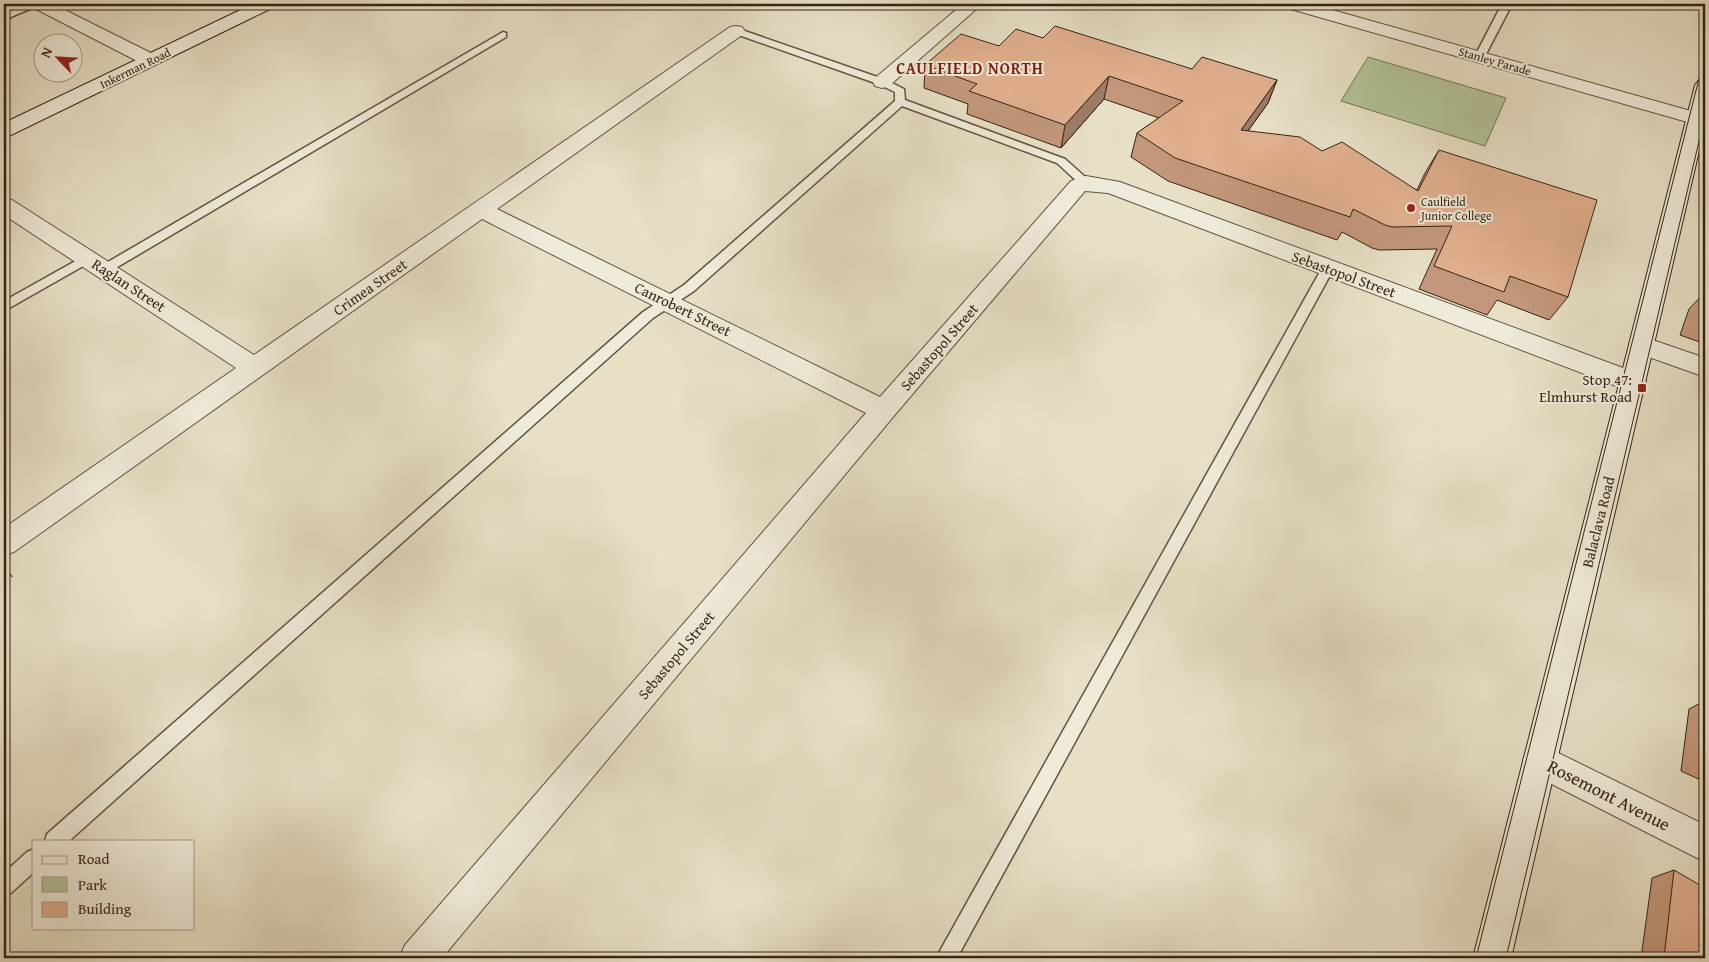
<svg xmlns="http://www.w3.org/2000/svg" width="1709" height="962" font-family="'Gentium Book Plus',serif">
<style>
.green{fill:#b3c397;stroke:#747456}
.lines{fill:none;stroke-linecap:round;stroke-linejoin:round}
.lane-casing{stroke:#625340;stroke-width:3}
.street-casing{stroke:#625340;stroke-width:2}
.secondary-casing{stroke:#352414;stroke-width:2}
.path{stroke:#352414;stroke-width:4;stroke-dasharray:1 3;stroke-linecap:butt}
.lane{fill:#efebda;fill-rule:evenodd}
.street{fill:#efebda;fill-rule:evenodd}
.secondary{fill:#efebda;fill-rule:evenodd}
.tram{stroke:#352414;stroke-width:1}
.wall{fill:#c2977b;stroke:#352414}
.shaded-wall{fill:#9e7b64;stroke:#352414}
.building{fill:#e1b08f;stroke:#352414}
.poi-dot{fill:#8f2418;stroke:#efebda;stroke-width:2}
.labels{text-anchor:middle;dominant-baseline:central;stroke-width:4;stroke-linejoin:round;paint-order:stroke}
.far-street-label{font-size:12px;fill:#352414;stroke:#efebda}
.far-poi-label{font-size:12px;fill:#352414;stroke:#efebda;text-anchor:start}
.street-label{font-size:15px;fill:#352414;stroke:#efebda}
.poi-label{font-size:15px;fill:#352414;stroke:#efebda;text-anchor:end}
.far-district-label{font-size:16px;font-weight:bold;letter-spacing:1px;fill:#7a1f14;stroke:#efebda}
.near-street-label{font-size:18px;fill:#352414;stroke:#efebda}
</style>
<rect width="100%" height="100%" fill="#e7e0c6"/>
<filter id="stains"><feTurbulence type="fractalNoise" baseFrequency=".004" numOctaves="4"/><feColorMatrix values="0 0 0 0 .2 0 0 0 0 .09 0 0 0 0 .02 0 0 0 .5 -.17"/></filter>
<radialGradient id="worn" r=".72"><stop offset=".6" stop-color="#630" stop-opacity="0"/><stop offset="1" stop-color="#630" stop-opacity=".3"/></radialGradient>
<!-- green -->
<polygon class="green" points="1368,57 1506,98 1485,146 1341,101"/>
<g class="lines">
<defs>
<g id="lane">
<polygon points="28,4 41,4 4,20 4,14"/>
<polygon points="1502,4 1512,4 1485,56 1480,59 1476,58 1475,56"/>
<polygon points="736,28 886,80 904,89 905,100 1065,159 1092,183 1086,187 1082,186 1057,163 902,106 694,291 653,318 69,841 45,841 47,834 643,312 684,285 895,101 895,92 878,84 733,33 731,31"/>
<polygon points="503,32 506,33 506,37 109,272 101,272 99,269 101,266"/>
<polygon points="88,254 94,258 92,261 4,311 4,301"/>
<polygon points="1328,264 1334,268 957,958 936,958 1322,268"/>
<polygon points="34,849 34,872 11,893 4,896 4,873 27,852"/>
</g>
<g id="street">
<polygon points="31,4 53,4 157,56 159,60 157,64 150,66 143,64 34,8"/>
<polygon points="963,4 982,4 889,86 882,88 875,86 873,82 875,78"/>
<polygon points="1284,4 1311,4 1705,115 1705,127 1287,8"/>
<polygon points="736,26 742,27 745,31 742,35 497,209 880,397 1071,181 1086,176 1120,182 1642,375 1646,382 1642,389 1633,391 1624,389 1108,193 1085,191 893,417 442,958 399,958 405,945 866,413 482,219 14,552 4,555 4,528 236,368 4,215 4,198 12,200 254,355 730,27"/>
<polygon points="1641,336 1705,358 1705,377 1632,351 1629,345 1632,339"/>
<polygon points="1540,744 1705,825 1705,862 1528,772 1523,760 1528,748"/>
</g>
<g id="secondary">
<polygon points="253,4 275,4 272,8 11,135 4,137 4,123"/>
<polygon points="1705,79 1705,125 1511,958 1473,958 1695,85 1698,81"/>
</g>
</defs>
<!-- lane casing -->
<use href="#lane" class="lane-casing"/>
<!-- street casing -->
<use href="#street" class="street-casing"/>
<!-- secondary casing -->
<use href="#secondary" class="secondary-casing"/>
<!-- path -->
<polyline class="path" points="4,580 12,575"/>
<!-- lane -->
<use href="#lane" class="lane"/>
<!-- street -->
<use href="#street" class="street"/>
<!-- secondary -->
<use href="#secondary" class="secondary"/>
<!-- tram -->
<g class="tram">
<polyline points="1476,958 1705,55"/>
<polyline points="1506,958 1705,116"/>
</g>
</g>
<!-- wall -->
<g class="wall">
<polygon points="1043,38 1192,69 1277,80 1268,103 1248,131 1322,151 1417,190 1425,173 1439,150 1568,297 1549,320 1497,300 1487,315 1419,289 1437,249 1379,250 1372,248 1342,232 1337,240 1168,181 1131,157 1137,133 1159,118 1104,99 1061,148 967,114 968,104 924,88 925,65 999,46"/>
<polygon points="1705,292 1705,344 1680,335 1689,309"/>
<polygon points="1705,684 1705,782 1681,771 1689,709 1704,701"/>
<polygon points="1674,870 1705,958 1641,958 1652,878"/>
</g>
<!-- shaded-wall -->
<g class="shaded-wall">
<polygon points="1109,76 1104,99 1061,148 1065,125"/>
<polygon points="1277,80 1268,103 1232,153 1241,130"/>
</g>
<!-- building -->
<g class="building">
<polygon points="1055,26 1192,69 1202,57 1277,80 1241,130 1300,137 1322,151 1342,142 1418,191 1439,150 1597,200 1568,297 1510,276 1504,292 1434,266 1452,226 1392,227 1385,225 1353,209 1350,217 1175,158 1137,133 1183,101 1109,76 1065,125 969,91 977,84 925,65 961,34 999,46 1016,29 1043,38"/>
<polygon points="1705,300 1705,316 1701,314"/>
<polygon points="1705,741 1705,762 1703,761"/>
<polygon points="1674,870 1705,888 1705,958 1664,958"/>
</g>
<!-- markers -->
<g class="poi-dot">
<circle cx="1411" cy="208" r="5"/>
<rect x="1637" y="383" width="10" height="10" rx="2.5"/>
</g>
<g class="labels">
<!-- far-street labels -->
<g class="far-street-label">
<text transform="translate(1495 61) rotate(16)">Stanley Parade</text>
<text transform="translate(135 68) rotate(-26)">Inkerman Road</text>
</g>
<!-- far-poi labels -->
<g class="far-poi-label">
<text x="1421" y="201">Caulfield<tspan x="1421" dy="14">Junior College</tspan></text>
</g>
<!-- street labels -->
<g class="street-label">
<text transform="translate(1344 274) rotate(20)">Sebastopol Street</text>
<text transform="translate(129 285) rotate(33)">Raglan Street</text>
<text transform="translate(370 287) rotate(-35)">Crimea Street</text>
<text transform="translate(683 309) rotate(26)">Canrobert Street</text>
<text transform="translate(939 347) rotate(-49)">Sebastopol Street</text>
<text transform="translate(1598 522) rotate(-76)">Balaclava Road</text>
<text transform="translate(676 655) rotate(-50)">Sebastopol Street</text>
</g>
<!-- poi labels -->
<g class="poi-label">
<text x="1632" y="379">Stop 47:<tspan x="1632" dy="17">Elmhurst Road</tspan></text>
</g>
<!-- far-district labels -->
<g class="far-district-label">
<text x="970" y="68">CAULFIELD NORTH</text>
</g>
<!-- near-street labels -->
<g class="near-street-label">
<text transform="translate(1609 795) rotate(27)">Rosemont Avenue</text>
</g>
</g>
<!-- margin -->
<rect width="1709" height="962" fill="none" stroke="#e7e0c6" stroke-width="20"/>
<rect x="5" y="5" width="1699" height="952" fill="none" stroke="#352414" stroke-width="2.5"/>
<rect x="10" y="10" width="1689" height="942" fill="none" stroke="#352414"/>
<!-- legend -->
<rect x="32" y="840" width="162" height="90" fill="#efebda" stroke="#a59b8b"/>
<rect x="42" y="856" width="25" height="8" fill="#efebda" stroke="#a59b8b"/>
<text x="78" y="864" font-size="15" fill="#352414">Road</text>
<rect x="42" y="877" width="25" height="15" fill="#b3c397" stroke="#a59b8b"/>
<text x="78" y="890" font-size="15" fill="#352414">Park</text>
<rect x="42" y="902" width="25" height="15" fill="#e1b08f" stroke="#a59b8b"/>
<text x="78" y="914" font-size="15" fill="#352414">Building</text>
<!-- north arrow -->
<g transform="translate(58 58) rotate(295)"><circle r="24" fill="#efebda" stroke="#a59b8b"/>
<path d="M0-4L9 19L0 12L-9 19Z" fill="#8f2418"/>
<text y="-8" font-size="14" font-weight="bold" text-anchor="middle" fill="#352414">N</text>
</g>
<rect width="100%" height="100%" filter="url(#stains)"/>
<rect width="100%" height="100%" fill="url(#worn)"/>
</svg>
